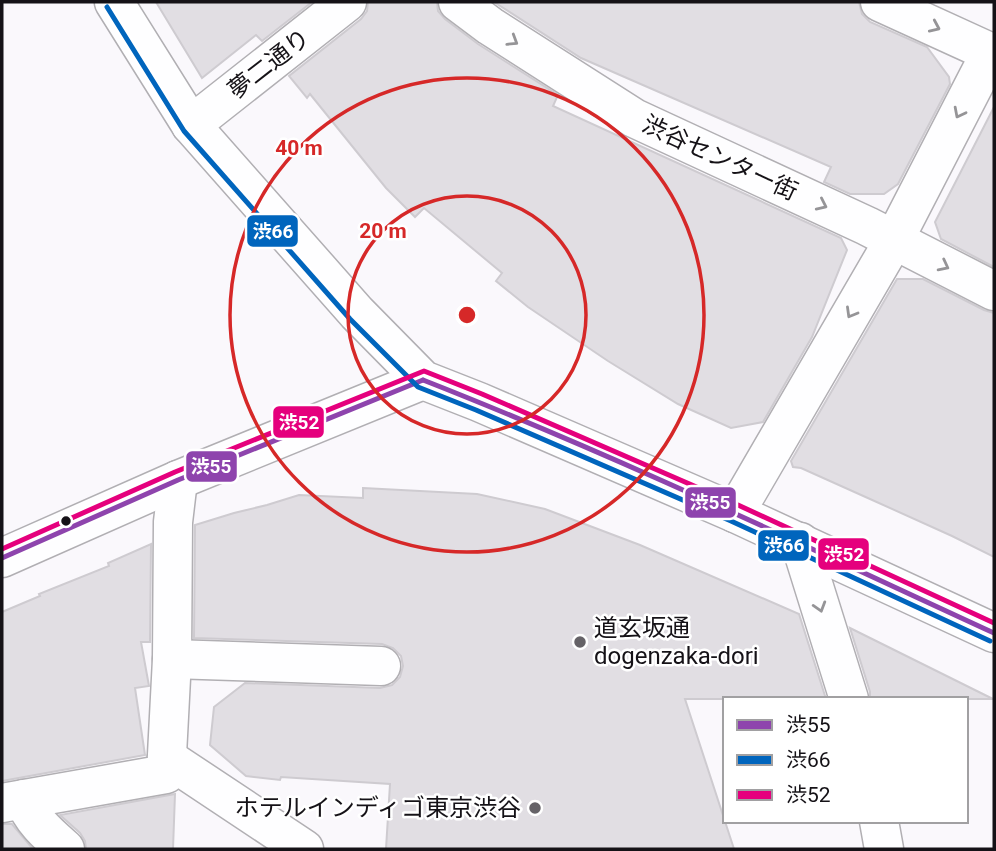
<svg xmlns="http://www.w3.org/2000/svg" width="996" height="851" font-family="Roboto,'Noto Sans JP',sans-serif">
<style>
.building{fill:#e1dee3;stroke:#cecbd0;stroke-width:2}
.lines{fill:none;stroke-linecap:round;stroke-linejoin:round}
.minor-casing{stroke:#b1afb3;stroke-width:41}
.minor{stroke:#fefeff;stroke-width:38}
.bus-1-casing{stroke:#fff;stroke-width:10}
.bus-2-casing{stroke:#fff;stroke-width:10}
.bus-3-casing{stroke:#fff;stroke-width:10}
.bus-1{stroke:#8e44ad;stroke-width:5}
.bus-2{stroke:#0065bd;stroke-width:5}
.bus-3{stroke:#e5007d;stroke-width:5}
.oneway{stroke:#959497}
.ring{fill:none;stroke:#d62828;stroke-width:3.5}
.bus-dot{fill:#151217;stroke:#fff;stroke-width:2.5}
.poi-dot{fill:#656267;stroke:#fff;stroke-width:2.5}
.labels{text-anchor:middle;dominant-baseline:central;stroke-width:5;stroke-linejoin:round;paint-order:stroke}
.street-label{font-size:24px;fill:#151217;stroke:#fff}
.poi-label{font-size:24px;fill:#151217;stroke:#fff;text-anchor:start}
.centre{fill:#d62828;stroke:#fff;stroke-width:3.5}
.ring-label{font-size:21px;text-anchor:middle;font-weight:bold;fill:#d62828;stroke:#fff;stroke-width:5;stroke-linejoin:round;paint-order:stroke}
.line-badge{stroke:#fff;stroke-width:2.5}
.badge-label{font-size:19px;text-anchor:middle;font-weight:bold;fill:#fff}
</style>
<rect width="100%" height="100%" fill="#faf8fc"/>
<!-- building -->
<g class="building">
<polygon points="156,2 312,2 262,41 256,35 202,78"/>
<polygon points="368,2 437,2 438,11 445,19 478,44 558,95 553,106 841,238 847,250 812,337 763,422 731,428 678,404 608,361 528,307 496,281 502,273 424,208 415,217 386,188 310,94 307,98 289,76 361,19 367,11"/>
<polygon points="494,2 859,2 862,14 870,22 927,47 949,77 950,84 898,184 884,194 850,194 824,182 831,167 581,58"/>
<polygon points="994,107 994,267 941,239 935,222"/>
<polygon points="897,279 923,279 984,310 994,313 994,557 952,536 870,499 801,468 793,467 791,461"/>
<polygon points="363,488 477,494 545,509 640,545 799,614 826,699 685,699 734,849 386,849 390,784 281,777 280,780 246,776 210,745 214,707 245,683 380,688 392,685 400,677 403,666 401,656 393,648 382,644 194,638 195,525 234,513 267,505 299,495 363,498"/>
<polygon points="151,544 150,642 141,642 149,686 135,688 145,755 2,781 2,612 40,596 39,594 109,566 108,563"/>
<polygon points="850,628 993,699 870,699 870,692"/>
<polygon points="175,794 173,849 86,849 85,841 80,833 60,815"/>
<polygon points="2,824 12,824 33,849 2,849"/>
</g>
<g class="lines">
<defs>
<g id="minor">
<polyline points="114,2 191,125 357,313 423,380 479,402 735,513 994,633"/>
<polyline points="458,2 490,26 634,118 867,226 994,291"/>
<polyline points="880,2 994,54"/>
<polyline points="191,125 347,2"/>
<polyline points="735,513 894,240 991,52"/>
<polyline points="800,542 849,699"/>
<polyline points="2,558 178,480 423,380"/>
<polyline points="172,659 381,666"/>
<polyline points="167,758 304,849"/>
<path d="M 24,799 C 32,821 48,834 65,849"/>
<polyline points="2,803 166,774 172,659 173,522 178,480"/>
<polyline points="879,821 884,849"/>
</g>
</defs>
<!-- minor casing -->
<use href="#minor" class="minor-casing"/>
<!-- minor -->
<use href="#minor" class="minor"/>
<defs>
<g id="bus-1">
<path d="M 423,380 C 617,456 805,546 994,633"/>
<polyline points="2,558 178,480 423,380"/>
</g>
<polyline id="bus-2" points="107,7 184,131 350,319 418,387 476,410 731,521 990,641"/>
<polyline id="bus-3" points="2,549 175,472 424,371 482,394 738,505 994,623"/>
</defs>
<!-- bus-1 casing -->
<use href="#bus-1" class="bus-1-casing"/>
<!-- bus-2 casing -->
<use href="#bus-2" class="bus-2-casing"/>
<!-- bus-3 casing -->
<use href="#bus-3" class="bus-3-casing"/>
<!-- bus-1 -->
<use href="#bus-1" class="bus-1"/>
<!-- bus-2 -->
<use href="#bus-2" class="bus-2"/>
<!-- bus-3 -->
<use href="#bus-3" class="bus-3"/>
</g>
<!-- one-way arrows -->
<defs><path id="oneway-chevron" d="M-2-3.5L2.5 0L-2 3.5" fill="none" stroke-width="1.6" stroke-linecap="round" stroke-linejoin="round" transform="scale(1.75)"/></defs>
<g class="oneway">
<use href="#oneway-chevron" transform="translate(935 27) rotate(24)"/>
<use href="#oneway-chevron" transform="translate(513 41) rotate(32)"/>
<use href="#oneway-chevron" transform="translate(959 113) rotate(117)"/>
<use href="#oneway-chevron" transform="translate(822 205) rotate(25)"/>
<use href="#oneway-chevron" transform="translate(944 266) rotate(27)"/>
<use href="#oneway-chevron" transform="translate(851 313) rotate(120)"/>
<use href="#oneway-chevron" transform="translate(820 607) rotate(73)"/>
</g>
<!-- distance rings -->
<g class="ring">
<circle cx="467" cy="315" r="119"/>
<circle cx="467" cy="315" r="237"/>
</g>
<!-- markers -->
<circle class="bus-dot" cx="66" cy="521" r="6"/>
<g class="poi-dot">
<circle cx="580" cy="642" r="7"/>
<circle cx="535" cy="808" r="7"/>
</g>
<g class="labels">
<!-- street labels -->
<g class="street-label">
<text transform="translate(269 64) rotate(-38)">夢二通り</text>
<text transform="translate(720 158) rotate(25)">渋谷センター街</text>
</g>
<!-- poi labels -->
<g class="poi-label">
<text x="594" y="628">道玄坂通<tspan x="594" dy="28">dogenzaka-dori</tspan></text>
<text x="521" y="808" text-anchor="end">ホテルインディゴ東京渋谷</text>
</g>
</g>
<circle cx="467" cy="315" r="10" class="centre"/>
<g class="ring-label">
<text x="299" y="155">40 m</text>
<text x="383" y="238">20 m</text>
</g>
<g class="line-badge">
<rect x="246" y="214" width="53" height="34" rx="7" fill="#0065bd"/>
<rect x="272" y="405" width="53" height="34" rx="7" fill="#e5007d"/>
<rect x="185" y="450" width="53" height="33" rx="7" fill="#8e44ad"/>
<rect x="684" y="486" width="53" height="33" rx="7" fill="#8e44ad"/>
<rect x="757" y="529" width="53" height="33" rx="7" fill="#0065bd"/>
<rect x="817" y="537" width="53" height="34" rx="7" fill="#e5007d"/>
</g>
<g class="badge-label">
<text x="273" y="238">渋66</text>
<text x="299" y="429">渋52</text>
<text x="211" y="473">渋55</text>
<text x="710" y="509">渋55</text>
<text x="784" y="552">渋66</text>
<text x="844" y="561">渋52</text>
</g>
<!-- border -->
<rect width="996" height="851" fill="none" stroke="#151217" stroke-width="7"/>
<!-- legend -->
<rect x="723" y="697" width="245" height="126" fill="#ffffff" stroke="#a1a0a2" stroke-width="2"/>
<rect x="737" y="720" width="35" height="10" fill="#8e44ad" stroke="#a1a0a2" stroke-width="2"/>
<text x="786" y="732" font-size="21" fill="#151217">渋55</text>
<rect x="737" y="755" width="35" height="10" fill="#0065bd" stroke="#a1a0a2" stroke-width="2"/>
<text x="786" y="767" font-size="21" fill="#151217">渋66</text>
<rect x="737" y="790" width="35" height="10" fill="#e5007d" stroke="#a1a0a2" stroke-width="2"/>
<text x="786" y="802" font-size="21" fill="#151217">渋52</text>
</svg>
